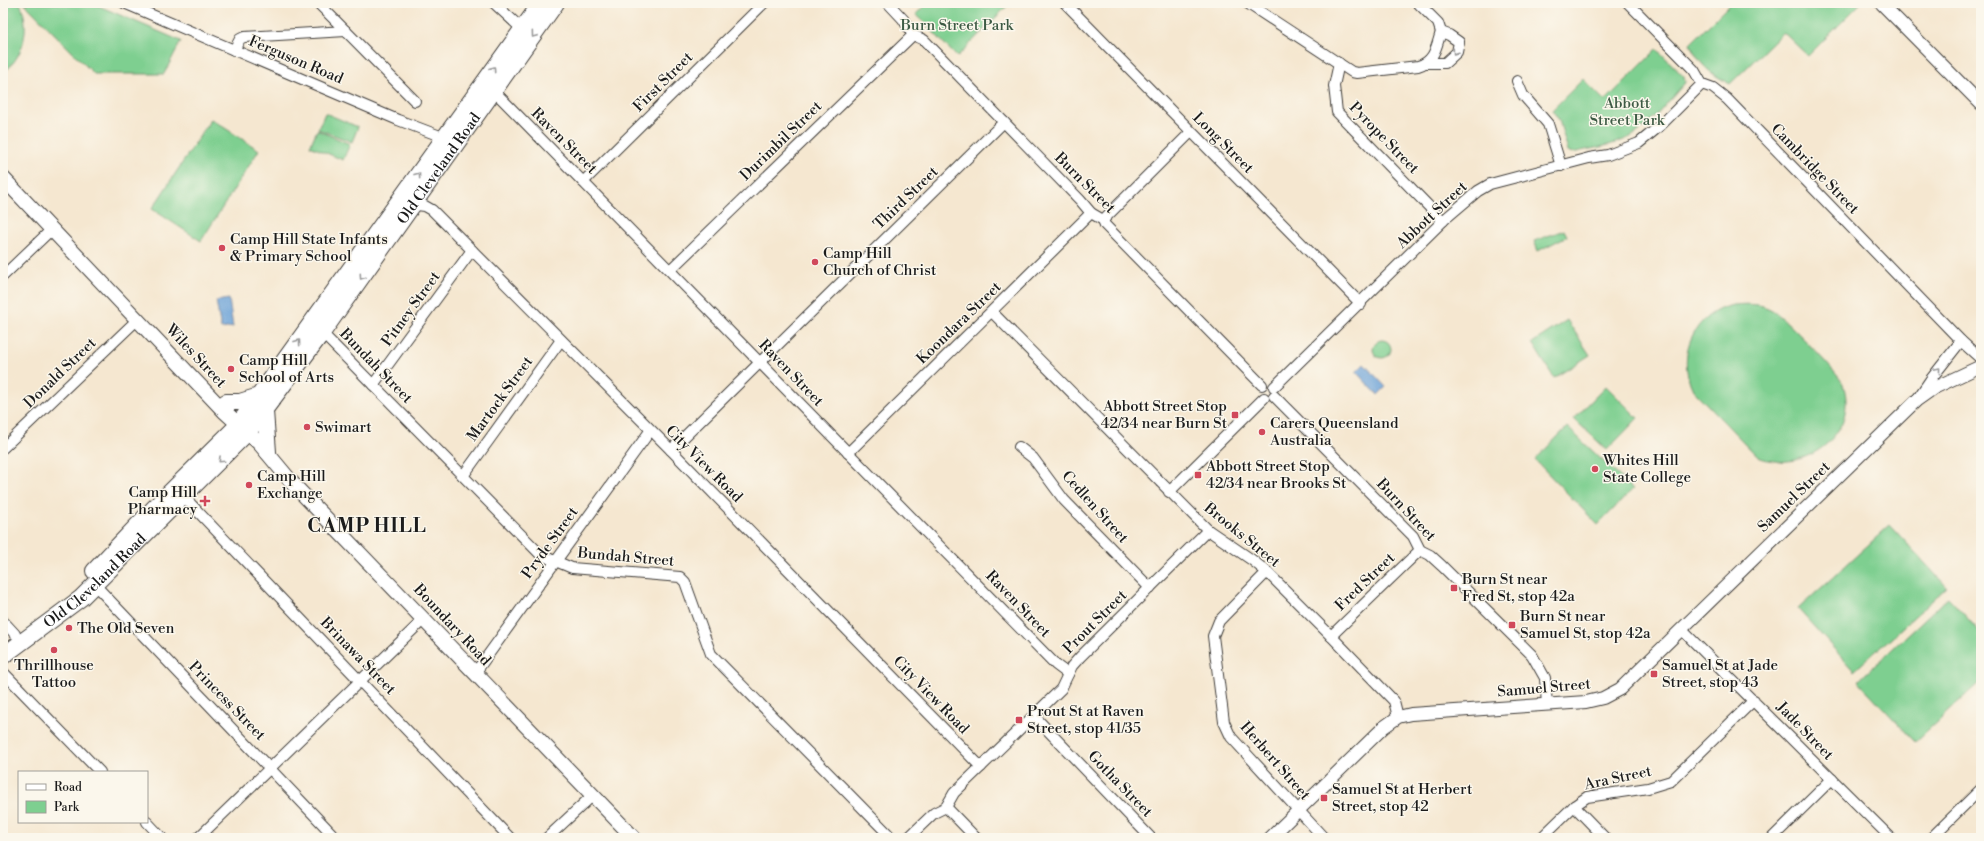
<svg xmlns="http://www.w3.org/2000/svg" width="1984" height="841" font-family="'Libre Bodoni',serif">
<style>
.green{fill:#7ecf90;stroke:#4d7656}
.water{fill:#69a0d7;stroke:#425e7a}
.lines{fill:none;stroke-linecap:round;stroke-linejoin:round}
.minor-casing{stroke:#3d3a37;stroke-width:12}
.tertiary-casing{stroke:#3d3a37;stroke-width:14}
.secondary-casing{stroke:#3d3a37;stroke-width:16}
.trunk-casing{stroke:#3d3a37;stroke-width:18}
.minor{stroke:#fff;stroke-width:10}
.tertiary{stroke:#fff;stroke-width:12}
.secondary{stroke:#fff;stroke-width:14}
.trunk{stroke:#fff;stroke-width:16}
.oneway{stroke:#999}
.poi-dot{fill:#d1495b;stroke:#fbf7ec;stroke-width:1.5}
.labels{text-anchor:middle;dominant-baseline:central;stroke-width:3;stroke-linejoin:round;paint-order:stroke}
.park-label{font-size:15px;fill:#3e5b45;stroke:#fbf7ec}
.street-label{font-size:15px;fill:#1c1c1c;stroke:#fbf7ec}
.poi-label{font-size:15px;fill:#1c1c1c;stroke:#fbf7ec;text-anchor:start}
.district-label{font-size:19px;font-weight:bold;letter-spacing:1px;fill:#1c1c1c;stroke:#fbf7ec}
</style>
<rect width="100%" height="100%" fill="#fbf7ec"/>
<filter id="ink" filterUnits="userSpaceOnUse"><feTurbulence type="fractalNoise" baseFrequency=".025" numOctaves="2"/><feDisplacementMap in="SourceGraphic" scale="8" xChannelSelector="R" yChannelSelector="G"/><feConvolveMatrix kernelMatrix="1 2 1 2 8 2 1 2 1" color-interpolation-filters="sRGB"/></filter>
<filter id="wash" filterUnits="userSpaceOnUse"><feTurbulence type="fractalNoise" baseFrequency=".012" numOctaves="4" result="noise"/><feDisplacementMap in="SourceGraphic" scale="16" xChannelSelector="R" yChannelSelector="G"/><feGaussianBlur stdDeviation="0.9" result="paint"/><feColorMatrix in="noise" values="0 0 0 0 0 0 0 0 0 0 0 0 0 0 0 0 0 1.4 0 .05"/><feComposite in="paint" operator="in"/></filter>
<g filter="url(#wash)">
<rect width="100%" height="100%" fill="#f5e7d0"/>
<!-- green -->
<g class="green">
<path d="M 3,3 L 20,3 C 31,27 24,57 3,73 Z"/>
<polygon points="24,3 92,3 181,41 164,74 94,74"/>
<polygon points="927,3 1010,3 957,57 916,14"/>
<path d="M 1731,3 L 1861,3 L 1808,56 L 1783,32 L 1730,84 C 1709,73 1700,65 1690,44 Z"/>
<path d="M 1657,49 L 1684,77 L 1685,82 L 1684,84 C 1669,100 1650,126 1632,136 C 1614,146 1592,148 1572,153 L 1568,151 L 1559,120 L 1552,110 L 1583,79 L 1605,101 Z"/>
<polygon points="325,113 358,127 352,142 318,129"/>
<polygon points="211,119 259,150 201,241 152,209"/>
<polygon points="317,130 350,144 343,160 310,146"/>
<polygon points="1564,230 1567,236 1538,251 1534,241"/>
<path d="M 1733,305 C 1746,304 1760,303 1772,310 C 1782,315 1840,375 1843,384 C 1860,435 1803,475 1758,457 L 1693,390 C 1675,354 1695,312 1733,305 Z"/>
<polygon points="1567,320 1590,355 1554,378 1532,343"/>
<circle cx="1382" cy="349" r="9"/>
<polygon points="1606,386 1638,418 1607,450 1574,419"/>
<polygon points="1567,427 1633,489 1598,525 1535,460"/>
<polygon points="1890,525 1947,587 1854,671 1798,609"/>
<polygon points="1948,597 1981,633 1981,681 1915,742 1858,681"/>
</g>
<!-- water -->
<g class="water">
<polygon points="229,299 233,327 221,329 216,301"/>
<polygon points="1364,364 1386,387 1378,395 1356,372"/>
</g>
</g>
<g filter="url(#ink)">
<g class="lines">
<defs>
<g id="minor">
<polyline points="124,3 398,120 448,139"/>
<polyline points="318,3 415,101"/>
<polyline points="494,3 522,29"/>
<polyline points="888,3 903,19 913,35 924,40 1080,200 1091,213 1103,220 1105,225 1262,385"/>
<polyline points="1065,3 1361,304"/>
<path d="M 1247,3 L 1352,72 L 1357,73 L 1418,66 C 1435,61 1436,47 1441,32"/>
<polyline points="1418,3 1438,23 1441,32"/>
<polyline points="1628,3 1694,70 1702,84"/>
<polyline points="234,50 240,39 244,37 346,31"/>
<polyline points="1339,63 1334,86 1337,112 1443,221"/>
<polyline points="1427,63 1445,63 1457,52 1459,42 1449,35 1441,32"/>
<polyline points="1517,81 1523,95 1548,124 1561,166"/>
<polyline points="1702,84 1713,88 1727,99 1961,341 1981,359"/>
<polyline points="494,91 1056,665 1068,674"/>
<polyline points="583,182 764,3"/>
<polyline points="409,204 425,206 432,210 671,450 981,767"/>
<polyline points="1103,220 1191,132"/>
<polyline points="670,270 913,35"/>
<polyline points="3,276 52,229"/>
<polyline points="992,312 1208,530 1252,560 1267,572 1331,636 1394,701 1398,717"/>
<polyline points="322,333 541,555 572,568 680,577 685,582 711,654 892,838"/>
<polyline points="373,385 472,250"/>
<polyline points="1274,387 1445,219 1478,191 1490,184 1589,158 1608,155 1639,143 1661,125 1702,84"/>
<polyline points="1274,396 1413,536 1420,550 1430,555 1442,566 1532,655 1545,678 1547,705"/>
<polyline points="1918,398 1931,379 1961,341"/>
<polyline points="1019,447 1033,458 1064,500 1150,588"/>
<polyline points="3,448 138,319"/>
<polyline points="671,450 1004,122"/>
<polyline points="848,453 1091,213"/>
<polyline points="463,476 561,340"/>
<polyline points="1169,492 1264,398"/>
<polyline points="183,496 510,838"/>
<polyline points="1267,572 1219,621 1213,636 1224,722 1231,737 1324,838"/>
<polyline points="95,585 336,838"/>
<polyline points="3,621 15,634"/>
<polyline points="1681,629 1891,838"/>
<polyline points="1331,636 1420,550"/>
<polyline points="3,672 100,772"/>
<polyline points="475,673 650,431"/>
<polyline points="1034,716 1151,838"/>
<polyline points="1574,806 1605,838"/>
<polyline points="946,807 976,838"/>
<polyline points="147,822 162,838"/>
<polyline points="198,838 424,619"/>
<polyline points="547,838 593,795"/>
<polyline points="908,838 934,813 946,807 954,793 1061,689 1072,666 1080,657 1208,530"/>
<polyline points="1541,838 1574,806 1587,797 1648,788 1671,781 1754,700"/>
<polyline points="1772,838 1832,779"/>
<polyline points="1931,838 1981,789"/>
</g>
<g id="tertiary">
<polyline points="1881,3 1981,104"/>
<polyline points="1270,838 1384,727 1398,717 1411,714 1586,702 1603,698 1620,689 1917,400 1934,388 1981,366"/>
</g>
<polyline id="secondary" points="3,178 224,411 259,443 294,485 634,838"/>
<g id="trunk">
<polyline points="226,402 240,402 259,396"/>
<polyline points="265,411 268,452"/>
<polyline points="94,571 153,509 238,425 541,3"/>
<path id="s1" d="M 3,656 L 81,598 L 248,432 L 322,333 L 556,3"/>
</g>
</defs>
<!-- minor casing -->
<use href="#minor" class="minor-casing"/>
<!-- tertiary casing -->
<use href="#tertiary" class="tertiary-casing"/>
<!-- secondary casing -->
<use href="#secondary" class="secondary-casing"/>
<!-- trunk casing -->
<use href="#trunk" class="trunk-casing"/>
<!-- minor -->
<use href="#minor" class="minor"/>
<!-- tertiary -->
<use href="#tertiary" class="tertiary"/>
<!-- secondary -->
<use href="#secondary" class="secondary"/>
<!-- trunk -->
<use href="#trunk" class="trunk"/>
</g>
<!-- one-way arrows -->
<defs><path id="oneway-chevron" d="M-2-3.5L2.5 0L-2 3.5" fill="none" stroke-width="1.6" stroke-linecap="round" stroke-linejoin="round"/></defs>
<g class="oneway">
<use href="#oneway-chevron" transform="translate(534 35) rotate(126)"/>
<use href="#oneway-chevron" transform="translate(1455 52) rotate(125)"/>
<use href="#oneway-chevron" transform="translate(493 69) rotate(-55)"/>
<use href="#oneway-chevron" transform="translate(418 175) rotate(-54)"/>
<use href="#oneway-chevron" transform="translate(362 277) rotate(125)"/>
<use href="#oneway-chevron" transform="translate(298 342) rotate(-54)"/>
<use href="#oneway-chevron" transform="translate(1938 370) rotate(-50)"/>
<use href="#oneway-chevron" transform="translate(221 460) rotate(137)"/>
</g>
</g>
<!-- markers -->
<g class="poi-dot">
<circle cx="222" cy="248" r="4"/>
<circle cx="815" cy="262" r="4"/>
<circle cx="231" cy="369" r="4"/>
<rect x="1231" y="411" width="8" height="8" rx="2"/>
<circle cx="307" cy="427" r="4"/>
<circle cx="1262" cy="432" r="4"/>
<circle cx="1595" cy="469" r="4"/>
<rect x="1194" y="471" width="8" height="8" rx="2"/>
<circle cx="249" cy="485" r="4"/>
<path d="M203 495h4v4h4v4h-4v4h-4v-4h-4v-4h4z"/>
<rect x="1450" y="584" width="8" height="8" rx="2"/>
<rect x="1508" y="621" width="8" height="8" rx="2"/>
<circle cx="69" cy="628" r="4"/>
<circle cx="54" cy="650" r="4"/>
<rect x="1650" y="670" width="8" height="8" rx="2"/>
<rect x="1015" y="716" width="8" height="8" rx="2"/>
<rect x="1320" y="794" width="8" height="8" rx="2"/>
</g>
<g class="labels">
<!-- park labels -->
<g class="park-label">
<text x="957" y="25">Burn Street Park</text>
<text x="1627" y="103">Abbott<tspan x="1627" dy="17">Street Park</tspan></text>
</g>
<!-- street labels -->
<g class="street-label">
<text transform="translate(296 60) rotate(23)">Ferguson Road</text>
<text transform="translate(663 82) rotate(-45)">First Street</text>
<text transform="translate(1384 138) rotate(46)">Pyrope Street</text>
<text transform="translate(564 141) rotate(45)">Raven Street</text>
<text transform="translate(781 141) rotate(-44)">Durimbil Street</text>
<text transform="translate(1223 143) rotate(45)">Long Street</text>
<text stroke="none"><textPath href="#s1" startOffset="658">Old Cleveland Road</textPath></text>
<text transform="translate(1815 169) rotate(46)">Cambridge Street</text>
<text transform="translate(1085 183) rotate(45)">Burn Street</text>
<text transform="translate(906 198) rotate(-44)">Third Street</text>
<text transform="translate(1432 215) rotate(-43)">Abbott Street</text>
<text transform="translate(411 309) rotate(-54)">Pitney Street</text>
<text transform="translate(959 323) rotate(-44)">Koondara Street</text>
<text transform="translate(196 356) rotate(47)">Wiles Street</text>
<text transform="translate(376 366) rotate(46)">Bundah Street</text>
<text transform="translate(60 373) rotate(-44)">Donald Street</text>
<text transform="translate(791 373) rotate(46)">Raven Street</text>
<text transform="translate(500 399) rotate(-54)">Martock Street</text>
<text transform="translate(704 464) rotate(45)">City View Road</text>
<text transform="translate(1794 497) rotate(-44)">Samuel Street</text>
<text transform="translate(1095 507) rotate(48)">Cedlen Street</text>
<text transform="translate(1406 510) rotate(47)">Burn Street</text>
<text transform="translate(1242 535) rotate(39)">Brooks Street</text>
<text transform="translate(550 543) rotate(-54)">Pryde Street</text>
<text transform="translate(626 557) rotate(5)">Bundah Street</text>
<text stroke="none"><textPath href="#s1" startOffset="119">Old Cleveland Road</textPath></text>
<text transform="translate(1365 582) rotate(-44)">Fred Street</text>
<text transform="translate(1018 604) rotate(46)">Raven Street</text>
<text transform="translate(1095 622) rotate(-45)">Prout Street</text>
<text transform="translate(452 625) rotate(47)">Boundary Road</text>
<text transform="translate(358 656) rotate(46)">Brinawa Street</text>
<text transform="translate(1544 688) rotate(-5)">Samuel Street</text>
<text transform="translate(931 695) rotate(46)">City View Road</text>
<text transform="translate(227 701) rotate(46)">Princess Street</text>
<text transform="translate(1805 731) rotate(46)">Jade Street</text>
<text transform="translate(1275 761) rotate(49)">Herbert Street</text>
<text transform="translate(1618 778) rotate(-12)">Ara Street</text>
<text transform="translate(1120 784) rotate(46)">Gotha Street</text>
</g>
<!-- poi labels -->
<g class="poi-label">
<text x="230" y="239">Camp Hill State Infants<tspan x="230" dy="17">&amp; Primary School</tspan></text>
<text x="823" y="253">Camp Hill<tspan x="823" dy="17">Church of Christ</tspan></text>
<text x="239" y="360">Camp Hill<tspan x="239" dy="17">School of Arts</tspan></text>
<text x="1227" y="406" text-anchor="end">Abbott Street Stop<tspan x="1227" dy="17">42/34 near Burn St</tspan></text>
<text x="1270" y="423">Carers Queensland<tspan x="1270" dy="17">Australia</tspan></text>
<text x="315" y="427">Swimart</text>
<text x="1603" y="460">Whites Hill<tspan x="1603" dy="17">State College</tspan></text>
<text x="1206" y="466">Abbott Street Stop<tspan x="1206" dy="17">42/34 near Brooks St</tspan></text>
<text x="257" y="476">Camp Hill<tspan x="257" dy="17">Exchange</tspan></text>
<text x="197" y="492" text-anchor="end">Camp Hill<tspan x="197" dy="17">Pharmacy</tspan></text>
<text x="1462" y="579">Burn St near<tspan x="1462" dy="17">Fred St, stop 42a</tspan></text>
<text x="1520" y="616">Burn St near<tspan x="1520" dy="17">Samuel St, stop 42a</tspan></text>
<text x="77" y="628">The Old Seven</text>
<text x="54" y="665" text-anchor="middle">Thrillhouse<tspan x="54" dy="17">Tattoo</tspan></text>
<text x="1662" y="665">Samuel St at Jade<tspan x="1662" dy="17">Street, stop 43</tspan></text>
<text x="1027" y="711">Prout St at Raven<tspan x="1027" dy="17">Street, stop 41/35</tspan></text>
<text x="1332" y="789">Samuel St at Herbert<tspan x="1332" dy="17">Street, stop 42</tspan></text>
</g>
<!-- district labels -->
<g class="district-label">
<text x="367" y="526">CAMP HILL</text>
</g>
</g>
<!-- margin -->
<rect width="1984" height="841" fill="none" stroke="#fbf7ec" stroke-width="16"/>
<!-- legend -->
<rect x="18" y="771" width="130" height="52" fill="#fbf7ec" stroke="#a29f99"/>
<rect x="26" y="784" width="20" height="6" fill="#ffffff" stroke="#a29f99"/>
<text x="54" y="791" font-size="12" fill="#1c1c1c">Road</text>
<rect x="26" y="801" width="20" height="12" fill="#7ecf90" stroke="#a29f99"/>
<text x="54" y="811" font-size="12" fill="#1c1c1c">Park</text>
</svg>
